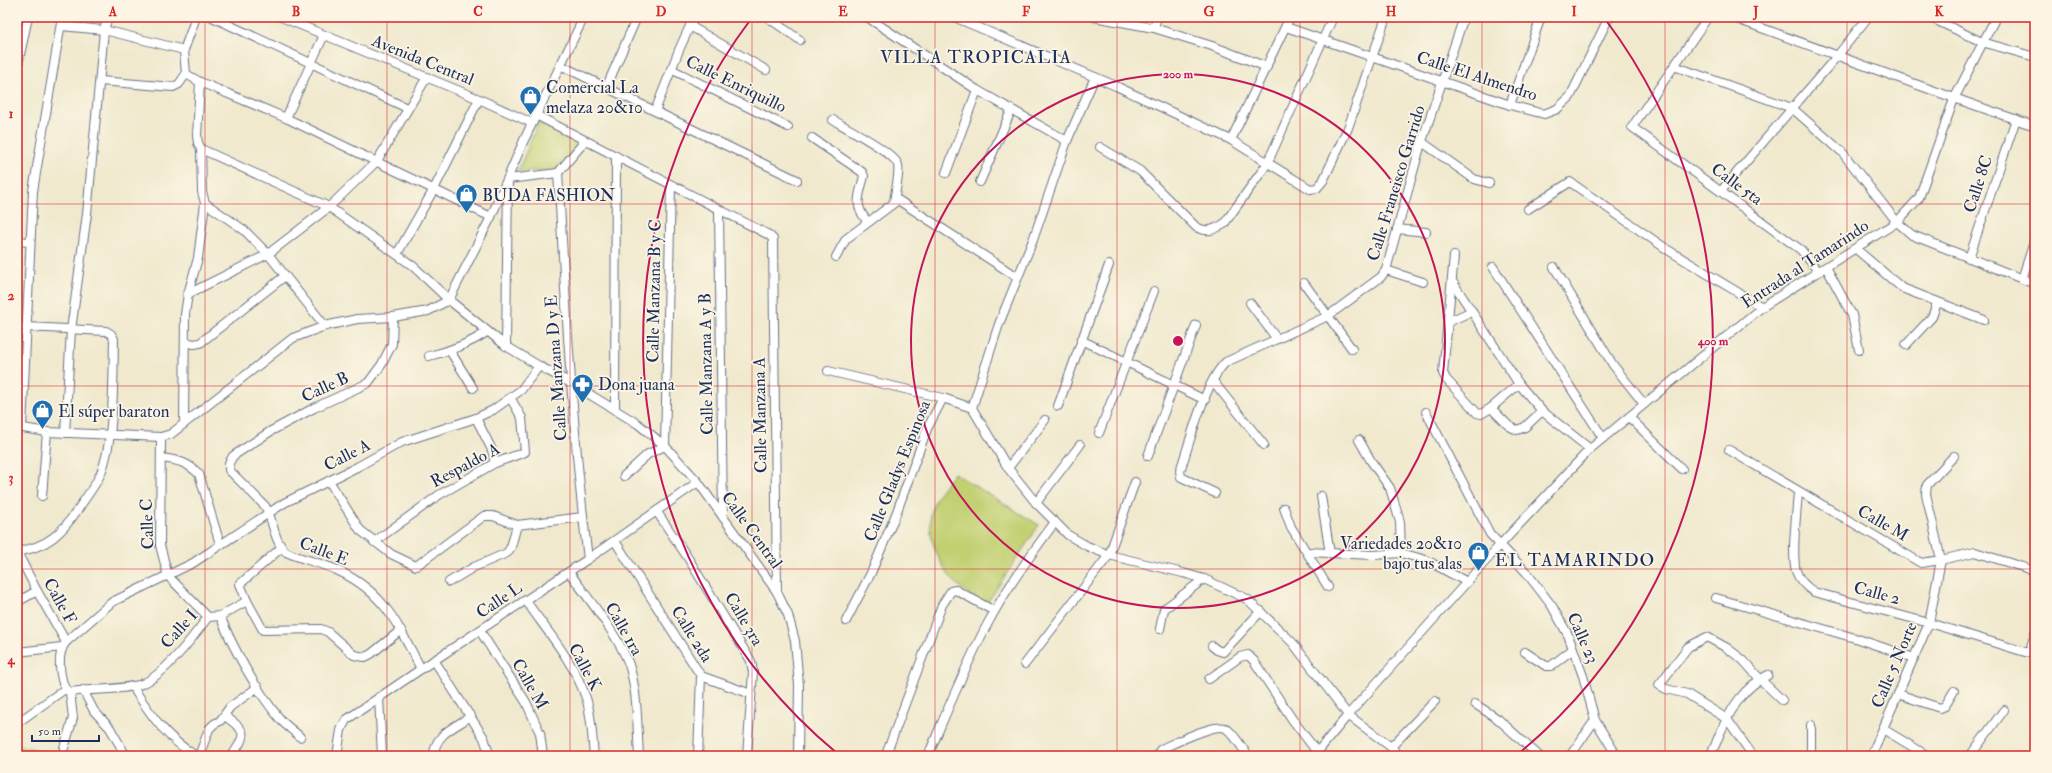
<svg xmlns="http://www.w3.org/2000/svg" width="2052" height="773" font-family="'IM FELL Double Pica',serif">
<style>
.green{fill:#c3d072;stroke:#6f8068}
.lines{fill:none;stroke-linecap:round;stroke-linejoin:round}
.street-casing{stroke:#667085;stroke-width:10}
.street{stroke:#fff;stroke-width:8}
.grid{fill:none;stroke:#d62828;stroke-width:1;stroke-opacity:0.55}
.ring{fill:none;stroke:#c2185b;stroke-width:2}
.labels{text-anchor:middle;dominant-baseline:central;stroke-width:3.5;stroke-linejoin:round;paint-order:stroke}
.street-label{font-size:17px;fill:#1b2f5e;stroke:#fcf5e5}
.poi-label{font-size:17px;fill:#1b2f5e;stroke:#fcf5e5;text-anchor:start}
.neighbourhood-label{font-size:18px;letter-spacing:1px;fill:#1b2f5e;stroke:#fcf5e5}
.centre{fill:#c2185b;stroke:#fcf5e5;stroke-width:2}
.ring-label{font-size:12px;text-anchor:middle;font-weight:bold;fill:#c2185b;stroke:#fcf5e5;stroke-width:3.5;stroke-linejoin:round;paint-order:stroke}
.neatline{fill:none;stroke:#d62828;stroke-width:1.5}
.grid-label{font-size:13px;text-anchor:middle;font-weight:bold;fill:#d62828}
</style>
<rect width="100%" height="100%" fill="#fcf5e5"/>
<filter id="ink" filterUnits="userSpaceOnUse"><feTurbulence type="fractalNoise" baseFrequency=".025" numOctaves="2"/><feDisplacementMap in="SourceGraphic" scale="8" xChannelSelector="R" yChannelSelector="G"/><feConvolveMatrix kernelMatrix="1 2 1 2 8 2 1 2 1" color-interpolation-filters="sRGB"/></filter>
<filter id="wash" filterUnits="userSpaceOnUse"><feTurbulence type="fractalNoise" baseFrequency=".012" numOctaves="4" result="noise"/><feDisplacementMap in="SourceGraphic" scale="16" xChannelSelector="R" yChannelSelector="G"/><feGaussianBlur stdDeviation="0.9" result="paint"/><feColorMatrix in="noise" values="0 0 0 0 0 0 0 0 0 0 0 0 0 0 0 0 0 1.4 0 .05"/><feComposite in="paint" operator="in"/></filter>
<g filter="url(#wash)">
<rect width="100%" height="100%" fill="#f0e9ce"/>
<!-- green -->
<g class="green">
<polygon points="538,123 579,143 555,171 518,171"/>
<path d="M 954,473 L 1039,525 L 985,606 C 973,597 957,587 948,574 C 934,554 924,525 935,501 C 939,491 948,482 954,473 Z"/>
<polygon points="17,745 63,756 17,756"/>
</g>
</g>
<g filter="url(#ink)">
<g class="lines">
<defs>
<g id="street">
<polyline points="212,17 407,108"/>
<polyline points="281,17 479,99 532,123"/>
<polyline points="767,17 800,40"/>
<polyline points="867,17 977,90 1067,141"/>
<polyline points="954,17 1116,86 1231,140 1310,189 1317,188 1323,181 1348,128 1386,17"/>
<polyline points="1094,17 1154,28 1212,46 1267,67"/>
<polyline points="1708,17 1632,127 1801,250 1819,272"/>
<path d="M 1731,17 C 1832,53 1933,92 2035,126"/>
<polyline points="1929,17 1982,42 2035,57"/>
<polyline points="61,26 104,30 184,50"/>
<polyline points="690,26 766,70"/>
<polyline points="1286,27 1510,105 1544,114 1557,109 1570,97 1609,17"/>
<polyline points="1154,28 1157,17"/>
<polyline points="560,65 797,180"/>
<polyline points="1674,66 1792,108 1842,152 1897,222 1912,235 2035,284"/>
<polyline points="17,69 28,17"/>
<polyline points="671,69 788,127"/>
<polyline points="100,81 173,87 179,84 186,74"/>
<polyline points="200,82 286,118 491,217"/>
<polyline points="606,88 637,17"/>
<polyline points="1510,105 1541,17"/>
<polyline points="655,111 679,50 694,17"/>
<polyline points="536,115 769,235 773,239 777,592"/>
<polyline points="286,118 324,35"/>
<path d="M 833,120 C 845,127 895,153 898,165 C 900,173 895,193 894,202"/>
<path d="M 812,138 L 862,172 L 864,176 C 859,197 853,205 868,222"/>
<polyline points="1231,140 1290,17"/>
<polyline points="1422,142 1474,179 1489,183"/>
<path d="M 1100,147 L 1140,171 L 1196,227 C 1208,233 1213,230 1224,224 L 1267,164 L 1333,17"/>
<polyline points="201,149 329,207 413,266 449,300 506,346 539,366 571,383 638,424 665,446 698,482 723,517 777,592 788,615 795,641 799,685 798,756"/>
<path d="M 558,173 C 566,302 572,431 588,559"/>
<polyline points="946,173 977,90"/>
<polyline points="980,182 1011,111"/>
<polyline points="1721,191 1838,55 1868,17"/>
<polyline points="205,203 244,230 268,254 325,326"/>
<polyline points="1528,209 1570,182 1668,250 1762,307"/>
<polyline points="719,210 723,517"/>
<polyline points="1397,229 1426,232"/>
<polyline points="17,241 29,242"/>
<polyline points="1856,249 1902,288 1984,320"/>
<polyline points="397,254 434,189 479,99"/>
<polyline points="1454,256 1443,373 1446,379 1477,413 1481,414 1491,408 1519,384"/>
<polyline points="836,257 846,239 898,200 1017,277"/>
<polyline points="1969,258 2016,119"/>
<polyline points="1493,267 1603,438"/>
<polyline points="1554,267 1613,365 1644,404"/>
<polyline points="1826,267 1852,315 1859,350"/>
<polyline points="1386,270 1423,282"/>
<polyline points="2022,279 2035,239"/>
<polyline points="1452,281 1519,384 1542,411 1590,449"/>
<polyline points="1304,283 1352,349"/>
<polyline points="188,294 268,254 329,207 377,161 427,77"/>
<polyline points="1250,303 1277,339"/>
<path d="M 393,317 L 392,344 L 382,364 L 368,383 L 314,408 L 271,431 L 233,456 L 229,463 L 229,470 L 265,506 C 274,520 273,541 286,552 C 301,559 317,562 332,568 C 383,589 397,623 421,669"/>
<polyline points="1448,322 1472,311"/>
<polyline points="1081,340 1205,400"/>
<polyline points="185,342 194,344 200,343 285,276"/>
<polyline points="1906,345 1932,317 1937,303"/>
<polyline points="506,346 508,179 558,173 585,141"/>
<polyline points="450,351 473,388"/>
<path d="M 429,356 C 450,351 469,344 487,332"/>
<polyline points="828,371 943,398"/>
<polyline points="1213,381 1264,445"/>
<polyline points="1058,406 1109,265"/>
<polyline points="972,408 999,324 1033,240 1067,141 1095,77"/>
<polyline points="1491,408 1509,426 1517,430 1525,427 1542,411"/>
<polyline points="615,410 616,156"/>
<polyline points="1426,412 1490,534 1526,572 1552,606 1568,635 1583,676 1595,720 1617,756"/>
<polyline points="1629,417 1682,469"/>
<polyline points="476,418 492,450 495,463"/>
<polyline points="184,423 185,314 188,294 198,258 205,203 202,192 201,149 198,143 197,136 200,82 186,74 184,50 196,17"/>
<polyline points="17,427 47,432 161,437 171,434 293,338 325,326 357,319 393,317 428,311 449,300 491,217 524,140 584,17"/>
<polyline points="22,427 33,191 62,17"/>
<polyline points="65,433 71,330 87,214 104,30 108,17"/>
<polyline points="1099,433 1154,291"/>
<polyline points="161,437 160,545 168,576 208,617"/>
<polyline points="1359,440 1371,461 1390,488 1400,522 1401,553"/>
<polyline points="1729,450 1921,563 1941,560 1975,552 2035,571"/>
<polyline points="1148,456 1196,325"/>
<path d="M 161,458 C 177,460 187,462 199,474 L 220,544"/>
<polyline points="1008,468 1045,420"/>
<polyline points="624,476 648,454 665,446 671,185"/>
<polyline points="329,481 360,530 391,554 416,566 484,516 493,516 517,525 583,517"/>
<path d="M 1798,492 C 1797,512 1791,552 1796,571 C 1799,580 1806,587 1814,592 L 1929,623 L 2035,655"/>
<path d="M 1215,493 L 1181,477 L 1180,471 C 1190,442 1205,381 1226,362 L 1328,316 L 1381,277 L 1386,270 L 1420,147 L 1464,17"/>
<polyline points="42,496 47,432"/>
<polyline points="1321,496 1330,554"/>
<polyline points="1036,503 1080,445"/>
<polyline points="1284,508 1291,527 1328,587"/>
<polyline points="657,512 688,558 751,661 753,672 747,756"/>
<polyline points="615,541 701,676 698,756"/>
<polyline points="374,542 439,495 495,463 525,452 522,418 511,399"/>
<path d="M 17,552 C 49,546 61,534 79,508 C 86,497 95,486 100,475 C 115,442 113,376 114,339 L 111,334 L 106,331 L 26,327"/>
<path d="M 17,552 L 37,591 L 66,642 C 56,654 60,676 65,689"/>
<polyline points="1308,552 1374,555 1401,553 1426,560 1467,582"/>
<path d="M 569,572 C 587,597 622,640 630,668 C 638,696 637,727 639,756"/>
<polyline points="449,582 474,567 507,553 511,547 517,525"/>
<polyline points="1716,598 1855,638 1914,658"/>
<polyline points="247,601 263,630 321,629 328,632 354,655 365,657 371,654 401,630"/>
<path d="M 526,601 C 547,631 574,662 586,698 C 592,716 592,737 594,756"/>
<polyline points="17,602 37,591"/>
<path d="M 220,616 C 234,650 256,690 280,719 C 286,726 294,731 300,737"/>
<polyline points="846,621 871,573 896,514 927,429 943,398 972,408 1008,468 1036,503 1068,535 1087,546 1109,555 1183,573 1204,579 1247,599 1292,642 1348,715 1391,747 1399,756"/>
<polyline points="1160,629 1164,609 1204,579"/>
<polyline points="480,631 526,702 540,733 543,756"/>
<polyline points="66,642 112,602 193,563 284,503 357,467 402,442 476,418 493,410 521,390 539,366"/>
<polyline points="1212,646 1217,650 1223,652 1261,611"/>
<polyline points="17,652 62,647"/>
<polyline points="1525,652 1546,666 1551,666 1573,649"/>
<polyline points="2029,653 2035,634"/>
<polyline points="434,660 484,738 490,756"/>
<polyline points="1025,664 1109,555 1135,482"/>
<polyline points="701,676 751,694"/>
<polyline points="1209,679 1240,657 1248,655 1254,661 1292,719 1317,752"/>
<path d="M 132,686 C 152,716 165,737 196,756"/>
<path d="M 65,689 L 70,692 C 89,689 130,690 144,683 C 167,672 193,637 208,617 L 220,616 L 247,601 L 240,584 L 281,548"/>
<polyline points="83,690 94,711 110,728 126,756"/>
<polyline points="1898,694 1940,708 1945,706 1954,691"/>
<polyline points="379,697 382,756"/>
<polyline points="1475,704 1498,719 1539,756"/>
<path d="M 225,716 C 247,732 247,733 232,756"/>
<polyline points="17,723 65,689"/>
<polyline points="1883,729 1928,756"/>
<polyline points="1391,747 1435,701"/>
<polyline points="64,748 73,718 70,692"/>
<polyline points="887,752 942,605 951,591 956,590 994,611"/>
<polyline points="199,756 209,729 214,724 220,721 230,707 258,687"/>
<polyline points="337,756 341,730 346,720 421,669 588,559 698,482"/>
<path d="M 434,756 C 434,734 455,727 471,716"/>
<path d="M 928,756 C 947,711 965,666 988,623 C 1007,587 1031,554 1055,522"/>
<path d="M 1160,756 L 1158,754 L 1161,749 C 1173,744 1218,721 1227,729 C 1235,735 1242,748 1248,756"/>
<polyline points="1314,756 1348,715 1500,545 1590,449 1762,307 1897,222 1919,198 1954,99 1996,17"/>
<polyline points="1570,756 1595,720"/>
<path d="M 1709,756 C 1715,749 1717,739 1721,731 C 1732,707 1744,687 1768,675"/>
<polyline points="1753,756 1727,719 1687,694 1666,689 1659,685 1688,647 1707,637 1727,648 1743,660 1760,679 1782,700"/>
<polyline points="1811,756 1811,725"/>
<polyline points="1871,756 1929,623 1941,560 1926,494 1927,485 1954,456"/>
<polyline points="1970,756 2004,710"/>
</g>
</defs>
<!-- street casing -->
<use href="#street" class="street-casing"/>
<!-- street -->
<use href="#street" class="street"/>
</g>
</g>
<!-- grid -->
<path class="grid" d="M 205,17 L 205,756M 387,17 L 387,756M 570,17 L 570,756M 752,17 L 752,756M 935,17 L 935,756M 1117,17 L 1117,756M 1300,17 L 1300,756M 1482,17 L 1482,756M 1665,17 L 1665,756M 1847,17 L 1847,756M 17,204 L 2035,204M 17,386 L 2035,386M 17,569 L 2035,569"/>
<!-- distance rings -->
<g class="ring">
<circle cx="1178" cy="341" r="267"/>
<path d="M838 754A535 535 0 0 1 751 19M1605 19A535 535 0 0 1 1518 754"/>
</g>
<!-- icons -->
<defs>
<symbol id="shop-pin" viewBox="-11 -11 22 30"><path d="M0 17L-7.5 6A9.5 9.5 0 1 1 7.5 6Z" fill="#1f6fb2" stroke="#fcf5e5"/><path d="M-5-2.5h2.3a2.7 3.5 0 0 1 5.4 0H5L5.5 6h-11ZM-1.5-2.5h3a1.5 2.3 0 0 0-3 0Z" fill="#fff"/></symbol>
<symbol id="pharmacy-pin" viewBox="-11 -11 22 30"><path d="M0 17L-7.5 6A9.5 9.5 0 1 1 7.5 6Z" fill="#1f6fb2" stroke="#fcf5e5"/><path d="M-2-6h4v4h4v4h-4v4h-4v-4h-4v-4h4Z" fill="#fff"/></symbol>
</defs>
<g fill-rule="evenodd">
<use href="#shop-pin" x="518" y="84" width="25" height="34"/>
<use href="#shop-pin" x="454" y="182" width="25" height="34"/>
<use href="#pharmacy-pin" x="570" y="372" width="25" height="34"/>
<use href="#shop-pin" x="30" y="398" width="25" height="34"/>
<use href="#shop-pin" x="1466" y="540" width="25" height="34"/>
</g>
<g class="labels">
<!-- street labels -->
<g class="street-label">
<text transform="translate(423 60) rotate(22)">Avenida Central</text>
<text transform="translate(1477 76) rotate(18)">Calle El Almendro</text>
<text transform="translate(736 84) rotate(26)">Calle Enriquillo</text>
<text transform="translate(1396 183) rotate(-73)">Calle Francisco Garrido</text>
<text transform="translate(1737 184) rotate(36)">Calle 5ta</text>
<text transform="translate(1978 184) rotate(-72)">Calle 8C</text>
<text transform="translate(1805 264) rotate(-33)">Entrada al Tamarindo</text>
<text transform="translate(654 291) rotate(-89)">Calle Manzana B y C</text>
<text transform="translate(706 364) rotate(-91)">Calle Manzana A y B</text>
<text transform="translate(556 368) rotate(-94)">Calle Manzana D y E</text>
<text transform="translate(325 387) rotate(-25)">Calle B</text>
<text transform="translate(760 415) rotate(-91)">Calle Manzana A</text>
<text transform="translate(347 455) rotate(-27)">Calle A</text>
<text transform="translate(465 465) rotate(-28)">Respaldo A</text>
<text transform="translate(897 471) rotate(-68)">Calle Gladys Espinosa</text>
<text transform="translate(1883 523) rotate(30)">Calle M</text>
<text transform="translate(147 524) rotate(-92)">Calle C</text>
<text transform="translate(752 530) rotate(54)">Calle Central</text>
<text transform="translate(324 551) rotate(21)">Calle E</text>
<text transform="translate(1877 593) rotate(15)">Calle 2</text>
<text transform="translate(499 600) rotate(-34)">Calle L</text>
<text transform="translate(60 601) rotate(61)">Calle F</text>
<text transform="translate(744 619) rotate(59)">Calle 3ra</text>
<text transform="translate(179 629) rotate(-48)">Calle I</text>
<text transform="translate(624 629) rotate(60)">Calle 1ra</text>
<text transform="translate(692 634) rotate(58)">Calle 2da</text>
<text transform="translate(1583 638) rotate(66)">Calle 23</text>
<text transform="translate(1894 665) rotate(-67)">Calle 5 Norte</text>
<text transform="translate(585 667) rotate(62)">Calle K</text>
<text transform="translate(530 684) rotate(60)">Calle M</text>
</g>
<!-- poi labels -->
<g class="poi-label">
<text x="546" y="87">Comercial La<tspan x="546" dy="20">melaza 20&amp;10</tspan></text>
<text x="482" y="195">BUDA FASHION</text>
<text x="598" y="384">Dona juana</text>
<text x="58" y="411">El súper baraton</text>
<text x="1462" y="543" text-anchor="end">Variedades 20&amp;10<tspan x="1462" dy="20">bajo tus alas</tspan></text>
</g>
<!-- neighbourhood labels -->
<g class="neighbourhood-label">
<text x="976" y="57">VILLA TROPICALIA</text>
<text x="1575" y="560">EL TAMARINDO</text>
</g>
</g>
<circle cx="1178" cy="341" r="6" class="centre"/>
<g class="ring-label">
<text x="1178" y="78">200 m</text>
<text x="1713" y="345">400 m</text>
</g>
<!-- margin -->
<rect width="2052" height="773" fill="none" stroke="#fcf5e5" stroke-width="44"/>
<!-- scale -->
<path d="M32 735v6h67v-6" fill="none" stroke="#1b2f5e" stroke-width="2"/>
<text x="38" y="735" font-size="12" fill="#1b2f5e" stroke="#fcf5e5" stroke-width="3" paint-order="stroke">50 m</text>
<rect x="22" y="22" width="2008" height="729" class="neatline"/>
<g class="grid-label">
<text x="113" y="16">A</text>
<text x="296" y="16">B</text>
<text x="478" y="16">C</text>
<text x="661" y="16">D</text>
<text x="843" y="16">E</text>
<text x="1026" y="16">F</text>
<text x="1209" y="16">G</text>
<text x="1391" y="16">H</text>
<text x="1574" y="16">I</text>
<text x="1756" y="16">J</text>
<text x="1939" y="16">K</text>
<text x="11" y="118">1</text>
<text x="11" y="300">2</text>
<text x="11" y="482">3</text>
<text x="11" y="664">4</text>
</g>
</svg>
